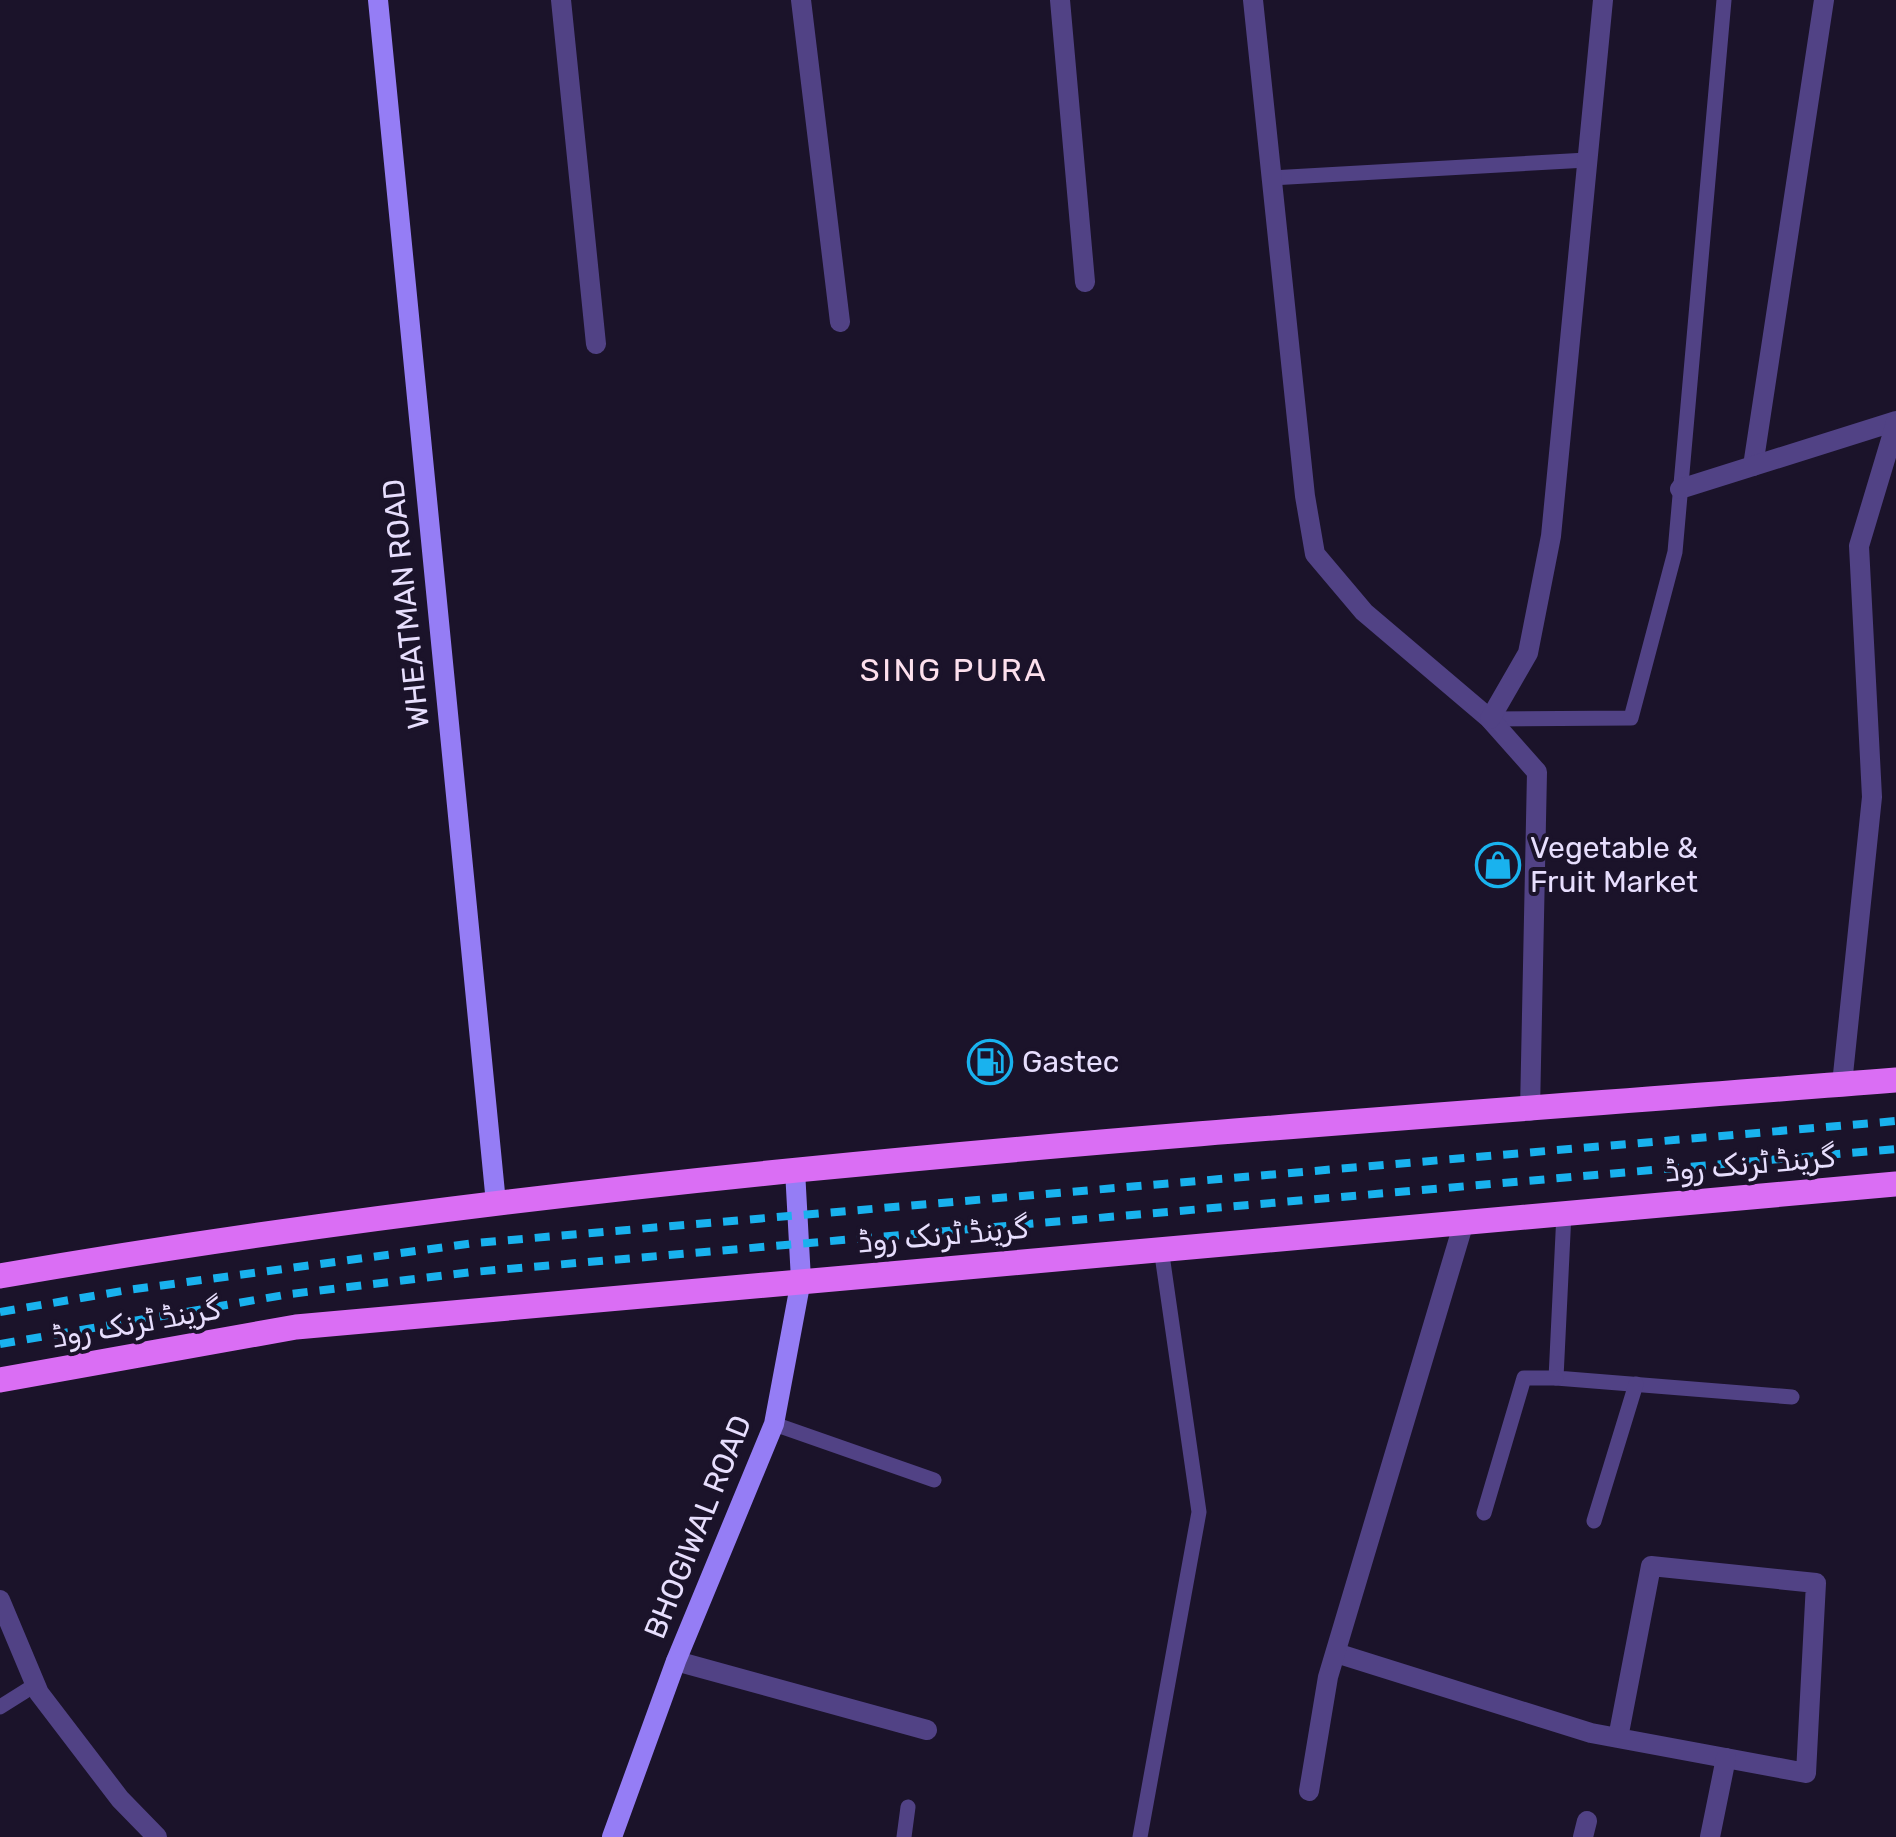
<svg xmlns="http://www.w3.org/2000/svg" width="1896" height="1837" font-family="Rubik,Cairo,sans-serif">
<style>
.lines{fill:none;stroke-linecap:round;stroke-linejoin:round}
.lane{stroke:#514285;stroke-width:15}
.street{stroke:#514285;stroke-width:20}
.secondary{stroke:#957df5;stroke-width:20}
.primary{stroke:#da6ef4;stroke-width:25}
.rail{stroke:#19b2ee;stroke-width:8;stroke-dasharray:15 12;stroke-linecap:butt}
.labels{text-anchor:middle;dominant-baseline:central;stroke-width:8;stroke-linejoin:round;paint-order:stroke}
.street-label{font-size:30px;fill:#e7defd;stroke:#1b132a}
.poi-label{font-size:30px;fill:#e7defd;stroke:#1b132a;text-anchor:start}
.neighbourhood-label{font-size:32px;letter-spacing:2.5px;fill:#fde0ed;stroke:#1b132a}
</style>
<rect width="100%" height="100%" fill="#1b132a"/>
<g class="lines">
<!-- lane -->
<g class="lane">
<polyline points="1271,178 1587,160"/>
<polyline points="1490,719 1631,718 1675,552 1724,0"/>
<polyline points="1564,1213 1556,1378 1792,1397"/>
<polyline points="774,1424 934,1480"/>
<polyline points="1484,1513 1524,1378 1556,1378"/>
<polyline points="1594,1521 1636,1384"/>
<polyline points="0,1707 35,1685"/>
<polyline points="904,1837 908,1807"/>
<polyline points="1140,1837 1199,1512 1161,1248"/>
</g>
<!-- street -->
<g class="street">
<polyline points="561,0 596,344"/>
<polyline points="801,0 840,322"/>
<polyline points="1060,0 1085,282"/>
<polyline points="1253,0 1305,496 1315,554 1364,612 1490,719 1537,772 1530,1111"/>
<polyline points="1753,466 1824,0"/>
<polyline points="1680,489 1896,421"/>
<polyline points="1490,719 1528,653 1551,536 1603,0"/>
<polyline points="1842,1084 1872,797 1859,546 1896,423"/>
<polyline points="0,1600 39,1693 120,1799 157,1837"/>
<polyline points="1336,1653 1591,1733 1806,1773 1816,1583 1651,1566 1618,1738"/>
<polyline points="676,1661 927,1730"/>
<polyline points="1309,1791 1328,1677 1464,1222"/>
<polyline points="1583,1837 1587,1821"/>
<polyline points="1710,1837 1726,1758"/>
</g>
<!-- secondary -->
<g class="secondary">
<polyline points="378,0 496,1203"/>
<polyline points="612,1837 676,1661 774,1424 801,1280 795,1170"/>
</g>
<!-- primary -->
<g class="primary">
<path d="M 0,1276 C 626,1167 1263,1130 1896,1080"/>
<polyline points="0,1380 296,1327 1896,1184"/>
</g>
<!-- rail -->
<g class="rail">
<polyline points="0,1312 128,1290 475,1243 1896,1121"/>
<polyline points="0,1344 290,1294 473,1272 1896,1149"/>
</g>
</g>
<!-- icons -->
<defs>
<symbol id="shop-ring" viewBox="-11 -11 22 22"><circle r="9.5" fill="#1b132a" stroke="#19b2ee" stroke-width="1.5"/><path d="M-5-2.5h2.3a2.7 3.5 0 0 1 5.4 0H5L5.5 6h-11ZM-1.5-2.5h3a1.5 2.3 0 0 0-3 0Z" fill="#19b2ee"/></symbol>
<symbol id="fuel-ring" viewBox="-11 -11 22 22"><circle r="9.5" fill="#1b132a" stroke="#19b2ee" stroke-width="1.5"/><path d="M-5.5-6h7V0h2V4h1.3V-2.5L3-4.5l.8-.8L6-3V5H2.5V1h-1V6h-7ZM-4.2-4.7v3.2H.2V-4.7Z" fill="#19b2ee"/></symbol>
</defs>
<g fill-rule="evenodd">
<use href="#shop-ring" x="1473" y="840" width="50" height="50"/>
<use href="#fuel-ring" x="965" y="1037" width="50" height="50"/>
</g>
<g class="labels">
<!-- street labels -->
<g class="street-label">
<text transform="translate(406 604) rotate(-96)">WHEATMAN ROAD</text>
<text transform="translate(1750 1164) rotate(-5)">گرینڈ ٹرنک روڈ</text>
<text transform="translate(943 1235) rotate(-5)">گرینڈ ٹرنک روڈ</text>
<text transform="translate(136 1323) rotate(-10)">گرینڈ ٹرنک روڈ</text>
<text transform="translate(698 1527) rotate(-68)">BHOGIWAL ROAD</text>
</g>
<!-- poi labels -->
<g class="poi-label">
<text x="1530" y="848">Vegetable &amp;<tspan x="1530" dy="34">Fruit Market</tspan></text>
<text x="1022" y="1062">Gastec</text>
</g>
<!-- neighbourhood labels -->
<g class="neighbourhood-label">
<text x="954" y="670">SING PURA</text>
</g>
</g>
</svg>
